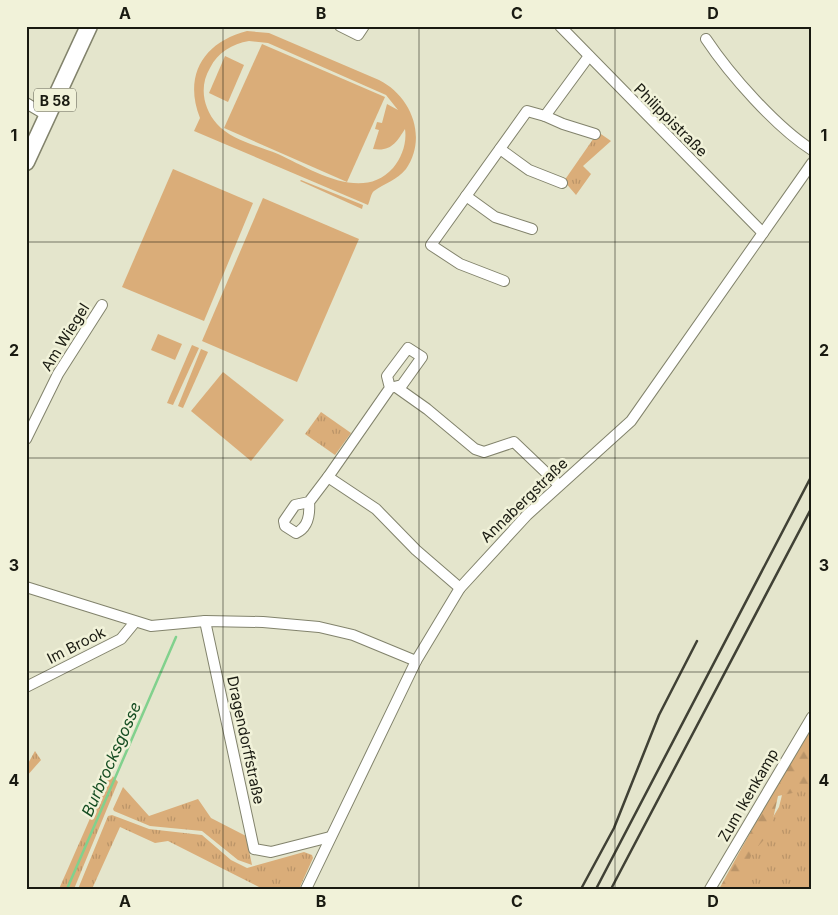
<svg xmlns="http://www.w3.org/2000/svg" width="838" height="915" font-family="Inter,sans-serif">
<style>
.grass{fill:url(#grass-tufts)}
.forest{fill:url(#forest-firs)}
.garden{fill:#daad79;fill-rule:evenodd}
.lines{fill:none;stroke-linecap:round;stroke-linejoin:round}
.stream{stroke:#81d18d;stroke-width:2.5}
.street-casing{stroke:#82836c;stroke-width:12}
.primary-casing{stroke:#82836c;stroke-width:19}
.street{stroke:#fff;stroke-width:10}
.primary{stroke:#fff;stroke-width:16}
.rail{stroke:#404135;stroke-width:2.5}
.grid{fill:none;stroke:#191a11;stroke-width:1;stroke-opacity:0.55}
.labels{text-anchor:middle;dominant-baseline:central;stroke-width:5;stroke-linejoin:round;paint-order:stroke}
.shield{fill:#f1f2d9;stroke:#5a5b4d;stroke-width:1}
.shield-label{font-size:14px;font-weight:bold;fill:#191a11}
.street-label{font-size:15px;fill:#191a11;stroke:#f1f2d9}
.water-label{font-size:16px;font-style:italic;fill:#164e23;stroke:#f1f2d9}
.neatline{fill:none;stroke:#191a11;stroke-width:2}
.grid-label{font-size:16px;text-anchor:middle;font-weight:bold;fill:#191a11}
</style>
<defs>
<pattern id="grass-tufts" width="24" height="20" patternUnits="userSpaceOnUse" patternTransform="scale(1.25)"><rect width="24" height="20" fill="#daad79"/><path d="M3 7l-1-3M5 7V3M7 7l1-3M15 17l-1-3M17 17v-4M19 17l1-3" fill="none" stroke="#ba9468"/></pattern>
<pattern id="forest-firs" width="22" height="20" patternUnits="userSpaceOnUse" patternTransform="scale(1.25)"><rect width="22" height="20" fill="#daad79"/><path d="M5 1l3.5 6h-7zM16 11l3.5 6h-7z" fill="#ba9468"/></pattern>
</defs>
<rect width="100%" height="100%" fill="#e4e5cc"/>
<!-- grass -->
<g class="grass">
<polygon points="598,132 611,141 583,166 591,174 576,195 564,181"/>
<polygon points="321,412 351,433 335,455 305,434"/>
<polygon points="35,751 41,760 26,777 26,767"/>
<polygon points="110,773 118,782 74,889 59,889"/>
<polygon points="812,784 812,889 730,889 779,807 782,795"/>
<polygon points="123,787 149,816 198,799 211,818 246,836 252,865 238,860 202,831 150,826 114,811 113,809"/>
<polygon points="112,815 149,829 202,835 231,860 247,868 304,852 312,855 313,858 299,889 263,889 168,841 155,843 120,827 92,889 78,889 108,816"/>
</g>
<!-- forest -->
<polygon class="forest" points="812,727 812,789 778,796 770,833 752,853 739,889 719,889 785,770"/>
<!-- garden -->
<g class="garden">
<path d="M 247,31 L 269,33 L 379,80 C 411,96 428,137 406,169 C 397,180 385,183 374,191 C 371,193 370,201 368,205 L 194,131 L 200,118 C 183,75 204,42 247,31 ZM 249,41 L 268,43 L 386,95 L 398,110 L 387,104 L 382,123 L 377,122 L 375,129 L 379,130 L 373,149 C 392,152 397,141 405,129 C 407,143 402,157 393,168 C 362,203 311,169 278,154 C 259,146 231,140 217,124 C 203,108 199,86 210,68 C 218,52 232,44 249,41 Z"/>
<polygon points="262,44 385,97 347,182 224,128"/>
<polygon points="225,56 244,65 228,102 209,93"/>
<polygon points="173,169 253,203 204,321 122,287"/>
<polygon points="301,180 363,205 362,209 300,181"/>
<polygon points="263,198 359,239 297,382 202,341"/>
<polygon points="158,334 182,344 175,360 151,350"/>
<polygon points="192,345 199,348 173,405 167,403"/>
<polygon points="201,349 208,352 183,408 178,406"/>
<polygon points="223,372 284,420 251,461 191,411"/>
</g>
<g class="lines">
<!-- stream -->
<polyline class="stream" points="67,889 176,637"/>
<defs>
<g id="street">
<polyline points="340,26 358,35 364,26"/>
<polyline points="560,26 763,233"/>
<path d="M 706,39 C 730,75 776,127 812,150"/>
<polyline points="26,103 48,116"/>
<polyline points="545,116 563,124 595,134"/>
<polyline points="500,149 529,170 562,183"/>
<polyline points="466,196 495,217 532,229"/>
<polyline points="504,281 460,264 431,245 527,111 545,116 589,56"/>
<polyline points="396,387 427,409 475,449 484,452 514,442 559,485"/>
<polyline points="390,388 387,376 408,348 422,357 402,385 390,388 328,477 376,509 416,550 460,588"/>
<polyline points="26,439 58,374 102,305"/>
<path d="M 309,502 C 310,514 309,527 296,533 L 285,526 L 284,521 L 295,505 L 309,502 L 328,477"/>
<polyline points="26,587 151,626 205,621 263,622 319,627 353,635 416,661"/>
<polyline points="205,621 254,849 271,852 330,837"/>
<polyline points="26,687 121,639 135,622"/>
<polyline points="306,889 416,661 460,588 527,515 631,421 812,163"/>
<polyline points="710,889 812,717"/>
</g>
<polyline id="primary" points="26,162 89,26"/>
</defs>
<!-- street casing -->
<use href="#street" class="street-casing"/>
<!-- primary casing -->
<use href="#primary" class="primary-casing"/>
<!-- street -->
<use href="#street" class="street"/>
<!-- primary -->
<use href="#primary" class="primary"/>
<!-- rail -->
<g class="rail">
<polyline points="581,889 614,828 659,715 697,641"/>
<polyline points="596,889 812,475"/>
<polyline points="611,889 812,507"/>
</g>
</g>
<!-- grid -->
<path class="grid" d="M 223,26 L 223,889M 419,26 L 419,889M 615,26 L 615,889M 26,242 L 812,242M 26,458 L 812,458M 26,672 L 812,672"/>
<g class="labels">
<!-- shield labels -->
<rect class="shield" x="34" y="88.5" width="42" height="23" rx="4"/>
<g class="shield-label">
<text x="55" y="100">B 58</text>
</g>
<!-- street labels -->
<g class="street-label">
<text transform="translate(671 120) rotate(45)">Philippistraße</text>
<text transform="translate(65 337) rotate(-58)">Am Wiegel</text>
<text transform="translate(524 500) rotate(-44)">Annabergstraße</text>
<text transform="translate(76 645) rotate(-27)">Im Brook</text>
<text transform="translate(246 740) rotate(78)">Dragendorffstraße</text>
<text transform="translate(748 795) rotate(-60)">Zum Ikenkamp</text>
</g>
<!-- water labels -->
<g class="water-label">
<text transform="translate(111 759) rotate(-66)">Burbrocksgosse</text>
</g>
</g>
<!-- border -->
<rect width="838" height="915" fill="none" stroke="#f1f2d9" stroke-width="55"/>
<rect x="28" y="28" width="782" height="860" class="neatline"/>
<g class="grid-label">
<text x="125" y="19">A</text>
<text x="321" y="19">B</text>
<text x="517" y="19">C</text>
<text x="713" y="19">D</text>
<text x="14" y="141">1</text>
<text x="824" y="141">1</text>
<text x="14" y="356">2</text>
<text x="824" y="356">2</text>
<text x="14" y="571">3</text>
<text x="824" y="571">3</text>
<text x="14" y="786">4</text>
<text x="824" y="786">4</text>
<text x="125" y="907">A</text>
<text x="321" y="907">B</text>
<text x="517" y="907">C</text>
<text x="713" y="907">D</text>
</g>
</svg>
